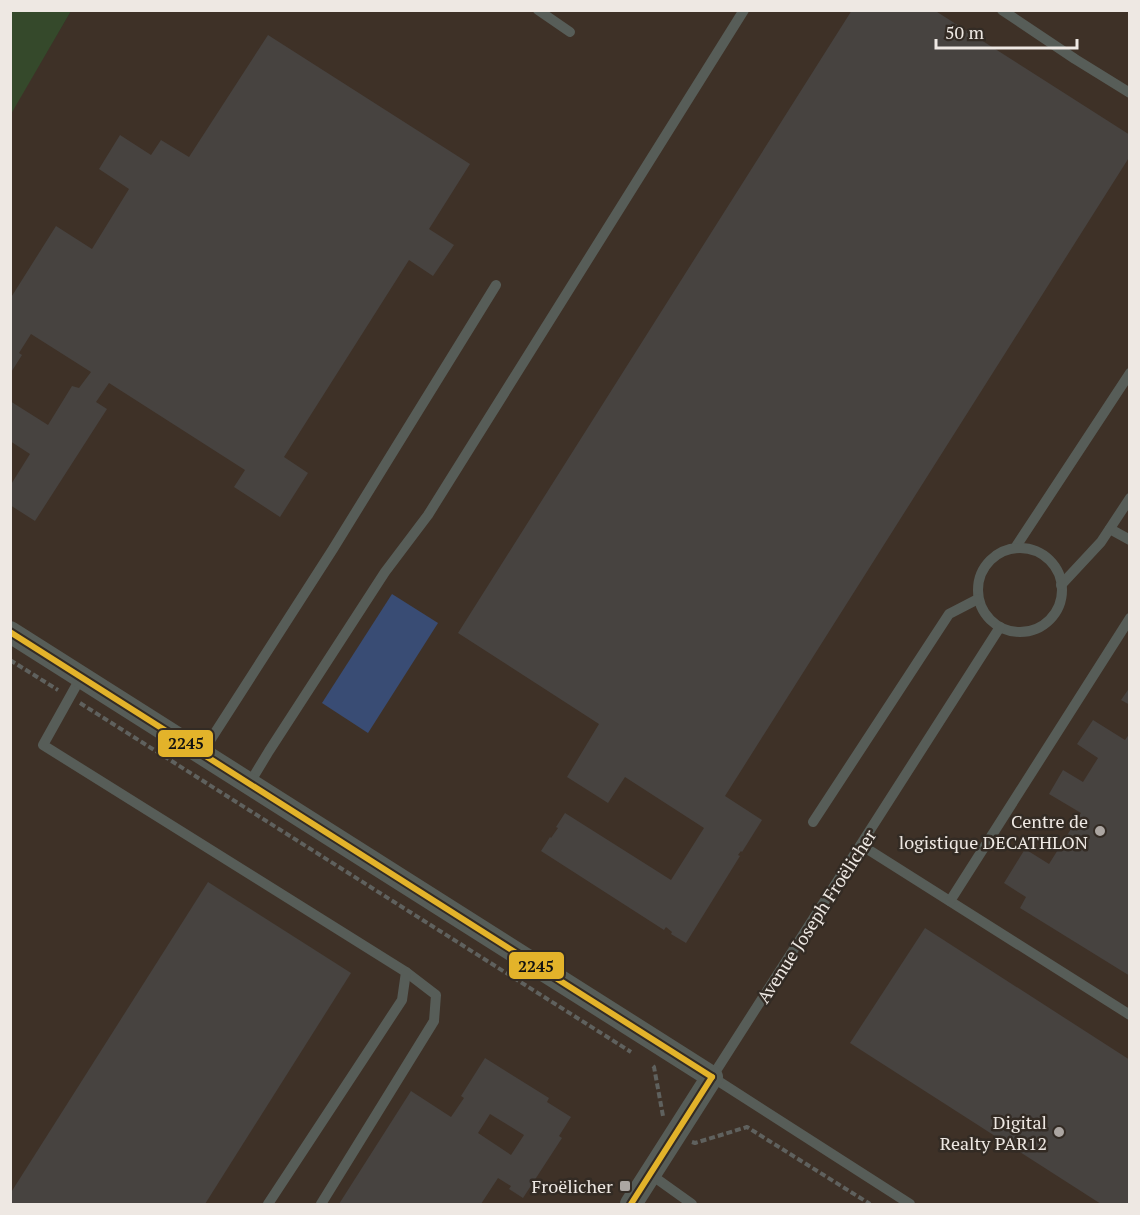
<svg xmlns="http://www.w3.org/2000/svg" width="1140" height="1215" font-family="'PT Serif',serif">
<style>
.built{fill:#3e3127}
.green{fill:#35492b}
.water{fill:#394c74}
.building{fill:#474340;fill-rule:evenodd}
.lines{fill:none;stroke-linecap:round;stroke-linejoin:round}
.path{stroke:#5f615e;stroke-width:4;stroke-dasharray:6 3;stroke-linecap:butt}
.service{stroke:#575d58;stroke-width:10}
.minor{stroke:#575d58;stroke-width:22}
.bus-1-casing{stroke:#332b24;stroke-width:10}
.bus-1{stroke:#e3b32a;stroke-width:6}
.poi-dot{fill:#aca6a2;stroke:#332b24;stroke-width:2}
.labels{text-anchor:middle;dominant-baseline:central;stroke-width:5;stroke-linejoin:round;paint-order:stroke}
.poi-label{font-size:18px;fill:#eee8e3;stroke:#332b24;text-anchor:end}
.street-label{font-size:18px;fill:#eee8e3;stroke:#332b24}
.line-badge{stroke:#332b24;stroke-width:2}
.pale-badge-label{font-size:16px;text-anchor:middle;font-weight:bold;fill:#111}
</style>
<rect width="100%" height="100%" fill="#302b28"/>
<!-- built -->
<polygon class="built" points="71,11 1129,11 1129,1204 11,1204 10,114"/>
<!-- green -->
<polygon class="green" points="11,10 71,11 11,114 10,11"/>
<!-- water -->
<polygon class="water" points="392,594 438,623 368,733 322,703"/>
<!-- building -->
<g class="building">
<polygon points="852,10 934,10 1130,135 1130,156 725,796 762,820 742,852 741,851 738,855 740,856 686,943 671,934 672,932 666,927 664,930 541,851 550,837 551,838 558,828 556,827 565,813 671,880 704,828 625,777 608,803 567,777 599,724 458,633"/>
<polygon points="268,35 470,164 429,229 454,245 433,276 409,260 284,457 308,473 280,517 234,487 245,470 109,383 96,402 107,409 35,521 10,505 10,486 30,454 10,441 10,401 48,425 72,386 79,388 91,372 31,334 19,353 22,355 10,374 10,323 12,321 10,320 10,299 56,226 92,249 129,189 99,169 120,135 151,155 161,140 189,157"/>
<polygon points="1130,687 1130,705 1121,700"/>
<polygon points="1093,720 1125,740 1130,733 1130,976 1020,908 1026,897 1004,883 1025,849 1049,864 1081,813 1049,794 1063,770 1083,782 1098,758 1077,744"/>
<polygon points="208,882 351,973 205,1204 10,1204 10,1194"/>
<polygon points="925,928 1130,1060 1130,1204 1101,1204 850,1043"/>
<path d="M 485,1058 L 549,1098 L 547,1102 L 571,1117 L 559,1136 L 562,1138 L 523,1198 L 509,1189 L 511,1186 L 498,1178 L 481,1204 L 339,1204 L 411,1091 L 451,1117 L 464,1098 L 461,1096 ZM 490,1114 L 524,1135 L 511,1155 L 478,1133 Z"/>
</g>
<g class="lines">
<!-- path -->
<g class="path">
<polyline points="10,660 58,690"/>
<polyline points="80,703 631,1052"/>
<polyline points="653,1066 654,1067 663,1116"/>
<polyline points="692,1142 695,1143 747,1127 870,1204"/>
</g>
<!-- service -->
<g class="service">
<polyline points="538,10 570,32"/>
<polyline points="1002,10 1075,59 1130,93"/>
<polyline points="1110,529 1130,540"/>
<polyline points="1015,548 1130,373"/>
<circle cx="1020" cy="590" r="42"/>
<polyline points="1061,585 1101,542 1130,498"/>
<polyline points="81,677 43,745 406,972 436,995 434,1021 321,1204"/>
<polyline points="202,753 333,549 496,285"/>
<polyline points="249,784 269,751 385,572 428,515 744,10"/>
<polyline points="813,822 949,614 978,599"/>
<polyline points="861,845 1130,1015"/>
<polyline points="950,901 1130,618"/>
<polyline points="650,1174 692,1204"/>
<polyline points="268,1204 402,1000 406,972"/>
<polyline points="910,1204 712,1077 1000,627"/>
</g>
<!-- minor -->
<polyline class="minor" points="10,632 712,1077 631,1204"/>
<defs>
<g id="bus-1">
<polyline points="10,632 712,1077"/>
<polyline points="631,1204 712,1077"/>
</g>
</defs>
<!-- bus-1 casing -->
<use href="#bus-1" class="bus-1-casing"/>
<!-- bus-1 -->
<use href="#bus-1" class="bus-1"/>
</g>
<!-- markers -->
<g class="poi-dot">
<circle cx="1100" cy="831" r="6"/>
<circle cx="1059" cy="1132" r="6"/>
<rect x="619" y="1180" width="12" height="12" rx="3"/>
</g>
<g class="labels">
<!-- poi labels -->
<g class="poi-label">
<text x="1088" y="821">Centre de<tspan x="1088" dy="21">logistique DECATHLON</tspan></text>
<text x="1047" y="1122">Digital<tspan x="1047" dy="21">Realty PAR12</tspan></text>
<text x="613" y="1186">Froëlicher</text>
</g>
<!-- street labels -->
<g class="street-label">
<text transform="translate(816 916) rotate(-57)">Avenue Joseph Froëlicher</text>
</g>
</g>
<g class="line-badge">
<rect x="157" y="729" width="57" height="29" rx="6" fill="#e3b32a"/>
<rect x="508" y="951" width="57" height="29" rx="6" fill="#e3b32a"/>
</g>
<g class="pale-badge-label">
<text x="186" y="749">2245</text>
<text x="536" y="972">2245</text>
</g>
<!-- border -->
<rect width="1140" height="1215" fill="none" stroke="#eee8e3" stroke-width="24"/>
<!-- scale -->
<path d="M936 39v9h141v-9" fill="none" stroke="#eee8e3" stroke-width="3"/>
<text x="945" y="39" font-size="18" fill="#eee8e3" stroke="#332b24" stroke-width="4.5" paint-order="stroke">50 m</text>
</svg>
